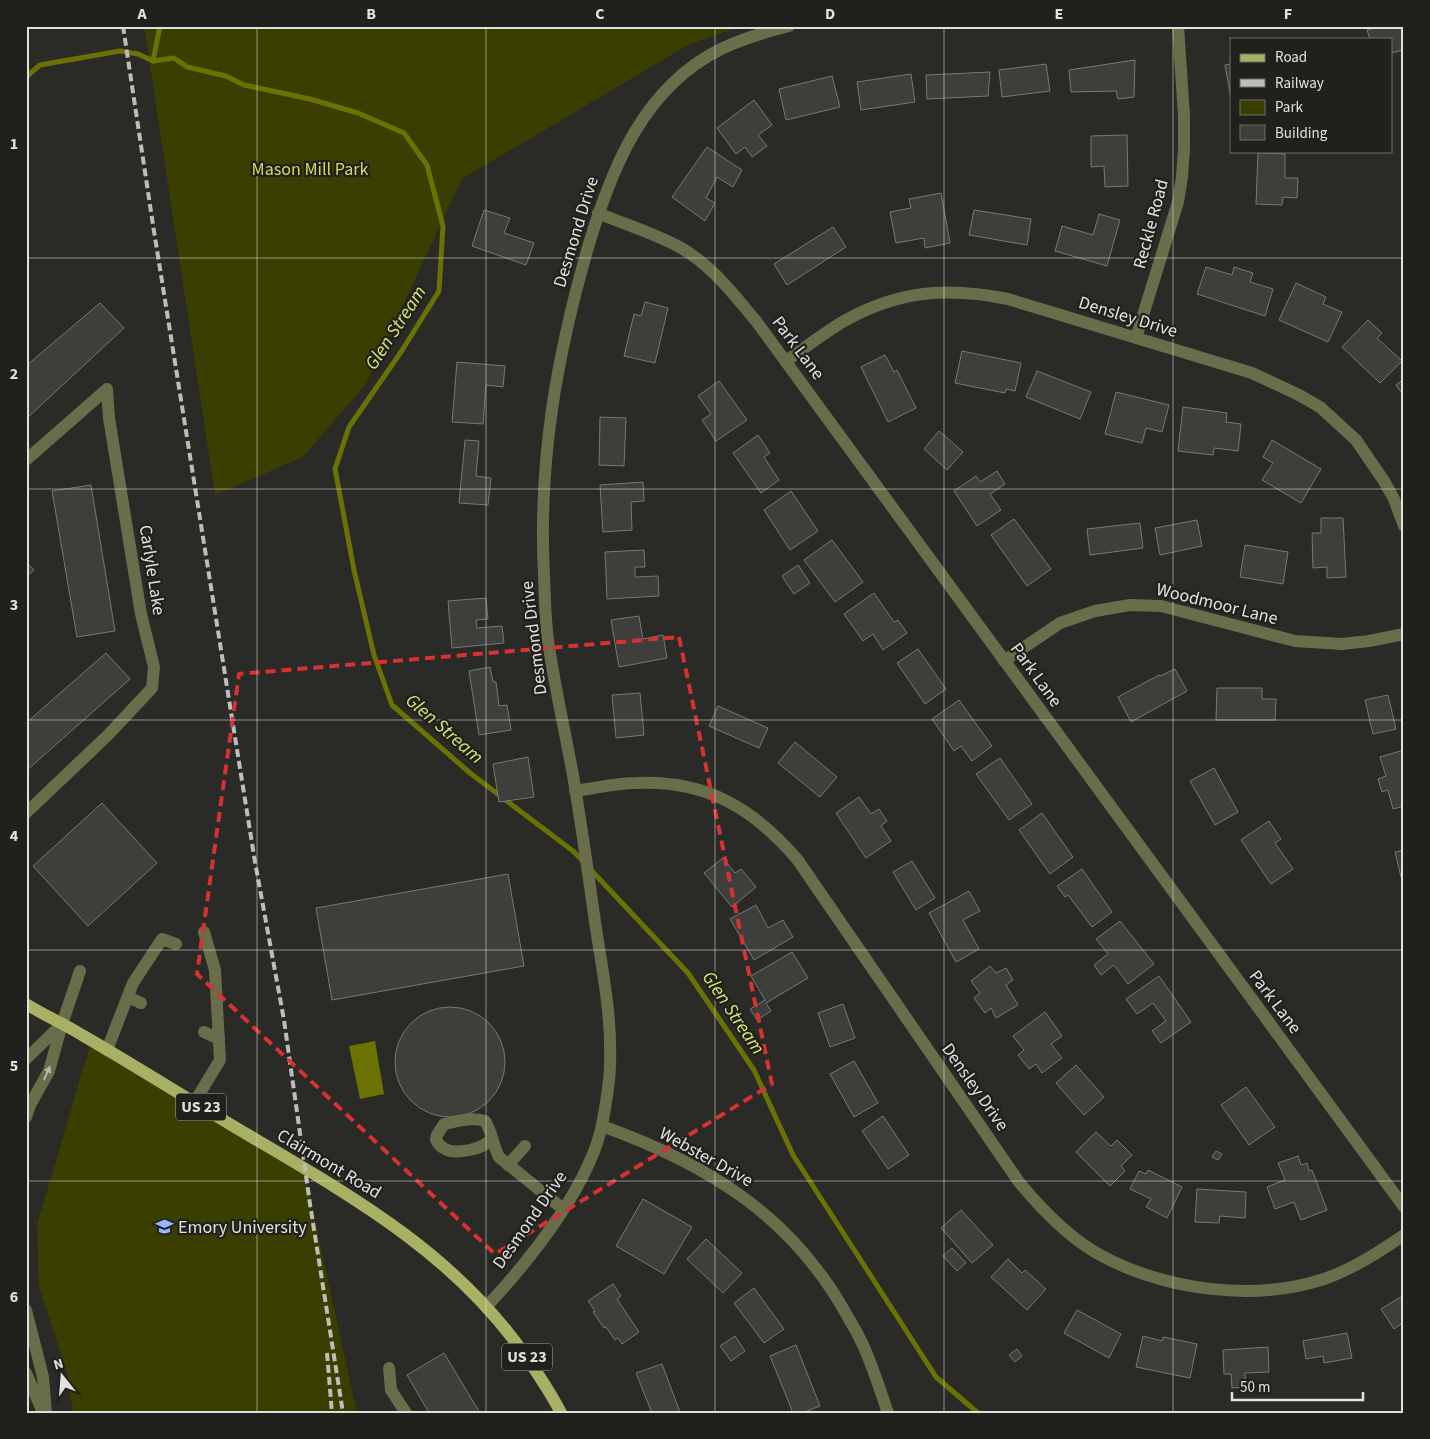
<svg xmlns="http://www.w3.org/2000/svg" width="1430" height="1439" font-family="'Source Sans 3',sans-serif">
<style>
.green{fill:#3a3e00}
.water{fill:#6b7204}
.lines{fill:none;stroke-linecap:round;stroke-linejoin:round}
.stream{stroke:#6b7204;stroke-width:5}
.building{fill:#3e3e3a;stroke:#787973}
.minor{stroke:#696d4a;stroke-width:12}
.major{stroke:#a8b064;stroke-width:12}
.rail{stroke:#bdbdb9;stroke-width:4;stroke-dasharray:8 4;stroke-linecap:butt}
.oneway{fill:#b7b8aa}
.marked{fill:none;stroke:#d73131;stroke-width:4;stroke-dasharray:10 6;stroke-linejoin:round}
.grid{fill:none;stroke:#e1e1de;stroke-width:1;stroke-opacity:0.55}
.labels{text-anchor:middle;dominant-baseline:central;stroke-width:4.5;stroke-linejoin:round;paint-order:stroke}
.shield{fill:#20211d;stroke:#a7a7a4;stroke-width:1}
.shield-label{font-size:16px;font-weight:bold;fill:#e1e1de}
.park-label{font-size:18px;fill:#d0db60;stroke:#20211d}
.street-label{font-size:18px;fill:#e1e1de;stroke:#20211d}
.poi-label{font-size:18px;fill:#e1e1de;stroke:#20211d;text-anchor:start}
.water-label{font-size:19px;font-style:italic;fill:#dde86e;stroke:#20211d}
.neatline{fill:none;stroke:#e1e1de;stroke-width:2}
.grid-label{font-size:16px;text-anchor:middle;font-weight:bold;fill:#e1e1de}
</style>
<rect width="100%" height="100%" fill="#2a2a26"/>
<!-- green -->
<g class="green">
<polygon points="144,26 742,26 690,44 462,179 366,384 303,457 215,495"/>
<polygon points="91,1042 304,1171 357,1413 73,1413 67,1373 39,1287 37,1225"/>
</g>
<!-- water -->
<polygon class="water" points="375,1041 384,1094 360,1099 349,1046"/>
<g class="lines">
<!-- stream -->
<g class="stream">
<polyline points="153,61 174,58 187,67 226,76 244,85 310,99 358,113 404,133 427,165 443,226 439,291 401,352 349,427 335,469 354,570 374,655 392,705 470,773 573,851 583,861"/>
<polyline points="153,61 160,26"/>
<polyline points="26,77 40,65 120,51 138,54 153,61"/>
<polyline points="590,869 688,973 754,1070 793,1155 936,1377 978,1413"/>
</g>
</g>
<!-- building -->
<g class="building">
<polygon points="1381,26 1404,26 1404,50 1391,53 1391,39 1370,39 1367,30"/>
<polygon points="1135,60 1134,97 1118,99 1116,91 1071,92 1069,70"/>
<polygon points="1046,64 1050,91 1002,97 999,70"/>
<polygon points="1231,64 1231,98 1225,65"/>
<polygon points="990,72 988,96 927,99 926,75"/>
<polygon points="911,74 915,102 861,110 857,82"/>
<polygon points="832,76 840,107 786,120 779,89"/>
<polygon points="754,100 772,125 758,135 767,146 752,157 745,147 736,154 717,128"/>
<polygon points="1127,135 1128,186 1105,187 1104,166 1091,167 1091,136"/>
<polygon points="707,147 742,170 733,187 717,177 706,198 715,203 705,221 672,197"/>
<polygon points="1258,153 1285,154 1285,178 1298,178 1297,198 1283,197 1282,205 1256,204"/>
<polygon points="941,193 950,243 925,248 924,238 896,243 890,212 911,208 909,199"/>
<polygon points="484,210 510,218 504,233 534,243 526,265 472,246"/>
<polygon points="974,210 1031,219 1027,245 969,235"/>
<polygon points="1099,214 1120,220 1107,266 1055,251 1062,226 1093,235"/>
<polygon points="833,227 846,247 787,285 774,264"/>
<polygon points="1206,267 1232,275 1234,267 1253,273 1250,282 1273,289 1265,316 1197,294"/>
<polygon points="1296,283 1326,297 1323,304 1342,312 1328,342 1279,320"/>
<polygon points="645,302 668,308 655,363 624,356 634,314 641,316"/>
<polygon points="100,303 124,328 26,419 26,366"/>
<polygon points="1368,320 1382,333 1377,338 1402,361 1380,383 1342,347"/>
<polygon points="962,351 1021,363 1015,391 1006,389 1005,393 955,383"/>
<polygon points="885,355 894,372 897,370 916,408 888,422 861,367"/>
<polygon points="457,362 505,366 503,387 486,385 483,424 452,422"/>
<polygon points="1037,371 1091,392 1080,419 1026,397"/>
<polygon points="1404,379 1404,396 1396,385"/>
<polygon points="719,381 747,420 716,441 702,420 711,414 698,396"/>
<polygon points="1116,392 1169,405 1162,432 1146,428 1142,443 1105,434"/>
<polygon points="1183,407 1227,413 1226,422 1241,424 1238,451 1214,448 1213,455 1178,451"/>
<polygon points="600,417 626,418 624,466 599,465"/>
<polygon points="939,431 963,452 947,470 924,449"/>
<polygon points="758,435 770,453 764,457 779,480 761,493 733,453"/>
<polygon points="465,440 479,441 476,476 491,478 488,505 459,503"/>
<polygon points="1272,440 1321,469 1301,503 1262,480 1273,463 1263,457"/>
<polygon points="997,471 1005,484 990,494 1001,510 977,526 954,491 976,476 980,482"/>
<polygon points="643,482 644,501 631,502 632,530 603,532 600,485"/>
<polygon points="91,485 115,631 77,637 52,491"/>
<polygon points="791,491 818,531 790,550 764,510"/>
<polygon points="1321,518 1343,518 1346,577 1327,578 1327,567 1313,568 1312,533 1321,533"/>
<polygon points="1014,519 1051,569 1027,586 991,535"/>
<polygon points="1197,520 1202,546 1160,555 1155,528"/>
<polygon points="1140,523 1143,548 1090,555 1087,529"/>
<polygon points="832,540 863,582 835,602 804,560"/>
<polygon points="1245,545 1288,552 1283,584 1240,577"/>
<polygon points="644,550 645,567 635,567 635,577 658,576 659,596 607,599 605,552"/>
<polygon points="26,562 34,570 26,577"/>
<polygon points="798,565 810,583 794,594 782,576"/>
<polygon points="874,593 894,622 898,620 907,633 883,650 873,634 863,641 844,614"/>
<polygon points="486,598 488,619 476,620 477,628 502,626 504,643 452,648 448,601"/>
<polygon points="639,616 643,639 663,635 667,658 619,667 611,620"/>
<polygon points="918,649 946,689 925,704 897,663"/>
<polygon points="106,653 130,679 26,771 26,723"/>
<polygon points="490,667 493,682 496,682 499,706 507,705 511,730 479,735 469,671"/>
<polygon points="1175,669 1187,691 1131,722 1118,697 1159,675 1160,676"/>
<polygon points="1217,688 1262,688 1262,699 1276,699 1275,720 1216,720"/>
<polygon points="640,693 644,735 616,738 612,695"/>
<polygon points="1388,695 1396,729 1373,734 1365,700"/>
<polygon points="959,700 992,746 972,761 961,746 954,751 932,719"/>
<polygon points="718,706 768,728 759,748 709,726"/>
<polygon points="795,742 837,777 820,797 778,763"/>
<polygon points="1404,750 1404,806 1393,809 1388,790 1382,792 1378,779 1386,776 1380,757"/>
<polygon points="528,757 534,797 499,802 493,764"/>
<polygon points="1000,758 1032,804 1009,820 976,774"/>
<polygon points="1214,768 1238,812 1215,825 1190,781"/>
<polygon points="859,797 871,814 879,809 887,821 881,826 891,841 866,858 836,813"/>
<polygon points="102,803 157,863 88,926 33,866"/>
<polygon points="1042,813 1073,857 1050,874 1019,830"/>
<polygon points="1269,821 1281,839 1275,843 1293,869 1271,884 1241,840"/>
<polygon points="1404,850 1404,876 1401,877 1395,852"/>
<polygon points="723,858 735,873 741,869 756,887 732,907 704,873"/>
<polygon points="912,861 935,898 916,910 893,872"/>
<polygon points="1082,869 1112,912 1092,927 1068,895 1065,897 1057,886"/>
<polygon points="508,874 524,966 332,1000 316,908"/>
<polygon points="969,891 980,911 963,920 979,949 956,962 929,913"/>
<polygon points="756,905 768,928 783,920 793,937 754,960 730,919"/>
<polygon points="1120,921 1154,964 1128,984 1114,965 1101,975 1094,965 1108,954 1096,939"/>
<polygon points="792,952 808,978 766,1003 771,1011 757,1020 750,1009 765,1000 751,976"/>
<polygon points="990,966 996,973 1006,968 1013,980 1006,985 1018,1005 996,1018 991,1008 985,1013 974,998 980,993 971,981"/>
<polygon points="1159,976 1191,1022 1161,1043 1152,1031 1166,1021 1153,1003 1137,1014 1126,999"/>
<polygon points="843,1004 855,1038 830,1047 818,1013"/>
<circle cx="450" cy="1062" r="55"/>
<polygon points="1045,1012 1062,1036 1051,1044 1062,1058 1042,1073 1036,1064 1029,1069 1018,1055 1024,1050 1013,1036"/>
<polygon points="854,1061 878,1103 854,1117 830,1074"/>
<polygon points="1076,1065 1104,1097 1084,1115 1056,1083"/>
<polygon points="1246,1087 1275,1127 1249,1145 1221,1105"/>
<polygon points="883,1116 909,1155 888,1169 862,1131"/>
<polygon points="1096,1132 1111,1146 1117,1140 1132,1155 1121,1166 1125,1171 1110,1186 1076,1152"/>
<polygon points="1216,1151 1222,1154 1218,1160 1212,1157"/>
<polygon points="1298,1156 1301,1165 1307,1163 1309,1171 1312,1170 1327,1210 1301,1220 1294,1202 1275,1209 1267,1187 1285,1180 1278,1163"/>
<polygon points="1148,1170 1182,1187 1167,1218 1146,1207 1151,1199 1130,1189 1139,1171 1146,1174"/>
<polygon points="1197,1189 1246,1192 1245,1218 1220,1216 1219,1223 1195,1222"/>
<polygon points="643,1199 692,1227 664,1274 616,1246"/>
<polygon points="961,1210 993,1245 972,1263 941,1228"/>
<polygon points="706,1239 742,1273 723,1293 687,1259"/>
<polygon points="952,1248 966,1263 957,1271 943,1256"/>
<polygon points="1008,1259 1022,1273 1025,1270 1046,1289 1027,1310 991,1277"/>
<polygon points="613,1284 621,1296 617,1299 639,1332 622,1344 618,1338 615,1340 606,1327 604,1328 593,1312 595,1311 588,1301"/>
<polygon points="754,1288 784,1329 764,1343 734,1303"/>
<polygon points="1404,1295 1404,1322 1394,1329 1381,1309"/>
<polygon points="1077,1310 1121,1334 1109,1358 1064,1333"/>
<polygon points="1347,1333 1352,1358 1324,1363 1323,1356 1306,1359 1303,1341"/>
<polygon points="735,1336 745,1351 731,1361 720,1346"/>
<polygon points="1143,1336 1162,1341 1163,1337 1197,1344 1190,1378 1136,1367"/>
<polygon points="796,1345 820,1406 802,1413 793,1413 770,1356"/>
<polygon points="1268,1347 1269,1372 1245,1373 1246,1387 1232,1388 1231,1374 1224,1374 1223,1350"/>
<polygon points="1017,1349 1022,1356 1015,1362 1009,1355"/>
<polygon points="444,1353 480,1413 429,1413 407,1375"/>
<polygon points="662,1364 680,1412 677,1413 652,1413 636,1373"/>
</g>
<g class="lines">
<!-- minor -->
<g class="minor">
<path d="M 598,213 C 626,225 657,234 683,249 C 713,267 734,295 756,321 L 1404,1207"/>
<polyline points="1136,338 1178,202 1182,177 1184,149 1184,116 1178,26"/>
<path d="M 786,361 C 806,347 825,332 846,320 C 900,290 949,287 1008,299 L 1252,373 L 1299,395 L 1320,407 L 1356,440 L 1384,481 L 1394,499 L 1404,526"/>
<polyline points="26,460 107,389 109,418 141,614 154,667 152,688 109,734 26,813"/>
<polyline points="1004,661 1060,623 1095,611 1130,605 1161,606 1295,641 1342,644 1369,641 1404,634"/>
<path d="M 575,791 C 596,788 616,783 637,783 C 706,780 753,808 797,859 L 1019,1182 C 1042,1210 1070,1239 1102,1256 C 1166,1290 1254,1302 1324,1279 C 1353,1269 1379,1252 1404,1235"/>
<polyline points="128,997 141,1003"/>
<polyline points="204,1032 219,1039"/>
<polyline points="107,1050 133,983 162,939 176,944"/>
<polyline points="26,1059 62,1024"/>
<polyline points="194,1103 220,1060 215,970 204,932"/>
<polyline points="26,1117 30,1105 49,1071 62,1024 80,971"/>
<path d="M 602,1126 C 708,1164 794,1217 849,1319 C 854,1327 859,1336 863,1345 C 873,1367 880,1390 888,1413"/>
<path d="M 491,1139 C 484,1149 456,1155 445,1149 C 441,1147 438,1144 436,1140 L 437,1135 L 444,1124 C 458,1121 471,1117 485,1121 C 492,1132 493,1145 499,1157 L 563,1209"/>
<polyline points="508,1165 525,1146"/>
<path d="M 487,1306 C 530,1260 592,1183 603,1120 C 606,1102 610,1082 610,1064 C 612,1013 601,964 594,915 C 588,872 582,830 575,787 C 567,740 556,694 549,647 C 545,623 545,599 544,575 C 538,460 557,354 589,244 C 612,167 644,87 721,49 C 742,39 765,32 789,26"/>
<polyline points="26,1310 43,1377 46,1413"/>
<polyline points="389,1368 391,1390 406,1413"/>
<polyline points="26,1373 42,1410"/>
</g>
<!-- major -->
<path class="major" d="M 26,1004 C 44,1015 64,1024 82,1035 C 139,1068 194,1103 250,1136 C 355,1198 454,1254 525,1355 C 538,1374 551,1393 561,1413"/>
<!-- rail -->
<g class="rail">
<polyline points="123,26 153,225 255,862 284,1020 310,1204 343,1413"/>
<polyline points="327,1353 332,1413"/>
</g>
</g>
<!-- one-way arrows -->
<defs><path id="oneway-solid" d="M-6-.8H1V-3.2L6.5 0L1 3.2V.8H-6Z" transform="scale(1.25)"/></defs>
<use class="oneway" href="#oneway-solid" transform="translate(47 1073) rotate(-66)"/>
<!-- marked area -->
<path class="marked" d="M 679,637 L 772,1084 L 495,1254 L 197,974 L 239,674 Z"/>
<!-- grid -->
<path class="grid" d="M 257,26 L 257,1413M 486,26 L 486,1413M 715,26 L 715,1413M 944,26 L 944,1413M 1173,26 L 1173,1413M 26,258 L 1404,258M 26,489 L 1404,489M 26,720 L 1404,720M 26,950 L 1404,950M 26,1181 L 1404,1181"/>
<!-- icons -->
<defs>
<symbol id="university-bare" viewBox="-9 -9 18 18"><path d="M0-5L7-2L0 1L-7-2ZM-4 1L0 2.5L4 1V4Q0 6-4 4Z" fill="#94b7fd" stroke="#20211d" stroke-width="2.5" paint-order="stroke"/></symbol>
</defs>
<g fill-rule="evenodd">
<use href="#university-bare" x="152" y="1214" width="25" height="25"/>
</g>
<g class="labels">
<!-- shield labels -->
<g class="shield">
<rect x="176" y="1093.5" width="50" height="27" rx="4"/>
<rect x="502" y="1343.5" width="50" height="27" rx="4"/>
</g>
<g class="shield-label">
<text x="201" y="1107">US 23</text>
<text x="527" y="1357">US 23</text>
</g>
<!-- park labels -->
<g class="park-label">
<text x="310" y="169">Mason Mill Park</text>
</g>
<!-- street labels -->
<g class="street-label">
<text transform="translate(1151 224) rotate(-75)">Reckle Road</text>
<text transform="translate(576 232) rotate(-73)">Desmond Drive</text>
<text transform="translate(1128 317) rotate(17)">Densley Drive</text>
<text transform="translate(798 348) rotate(53)">Park Lane</text>
<text transform="translate(152 570) rotate(81)">Carlyle Lake</text>
<text transform="translate(1217 604) rotate(14)">Woodmoor Lane</text>
<text transform="translate(534 638) rotate(-97)">Desmond Drive</text>
<text transform="translate(1036 675) rotate(54)">Park Lane</text>
<text transform="translate(1275 1002) rotate(53)">Park Lane</text>
<text transform="translate(975 1087) rotate(55)">Densley Drive</text>
<text transform="translate(706 1157) rotate(29)">Webster Drive</text>
<text transform="translate(329 1164) rotate(31)">Clairmont Road</text>
<text transform="translate(530 1220) rotate(-55)">Desmond Drive</text>
</g>
<!-- poi labels -->
<g class="poi-label">
<text x="178" y="1227">Emory University</text>
</g>
<!-- water labels -->
<g class="water-label">
<text transform="translate(396 328) rotate(-57)">Glen Stream</text>
<text transform="translate(444 729) rotate(41)">Glen Stream</text>
<text transform="translate(733 1013) rotate(56)">Glen Stream</text>
</g>
</g>
<!-- border -->
<rect width="1430" height="1439" fill="none" stroke="#20211d" stroke-width="55"/>
<!-- legend -->
<rect x="1230" y="38" width="162" height="115" fill="#20211d" stroke="#6d6e6a"/>
<rect x="1240" y="54" width="25" height="8" fill="#a8b064" stroke="#6d6e6a"/>
<text x="1275" y="62" font-size="15" fill="#e1e1de">Road</text>
<rect x="1240" y="79" width="25" height="8" fill="#bdbdb9" stroke="#6d6e6a"/>
<text x="1275" y="88" font-size="15" fill="#e1e1de">Railway</text>
<rect x="1240" y="100" width="25" height="15" fill="#3a3e00" stroke="#6d6e6a"/>
<text x="1275" y="112" font-size="15" fill="#e1e1de">Park</text>
<rect x="1240" y="125" width="25" height="15" fill="#3e3e3a" stroke="#6d6e6a"/>
<text x="1275" y="138" font-size="15" fill="#e1e1de">Building</text>
<!-- north arrow -->
<g transform="translate(62 1376) rotate(343)" stroke="#20211d" stroke-width="4" paint-order="stroke">
<path d="M0-4L9 19L0 12L-9 19Z" fill="#e1e1de"/>
<text y="-8" font-size="14" font-weight="bold" text-anchor="middle" fill="#e1e1de">N</text>
</g>
<!-- scale -->
<path d="M1232 1392v8h131v-8" fill="none" stroke="#e1e1de" stroke-width="2.5"/>
<text x="1240" y="1392" font-size="15" fill="#e1e1de" stroke="#20211d" stroke-width="4" paint-order="stroke">50 m</text>
<rect x="28" y="28" width="1374" height="1384" class="neatline"/>
<g class="grid-label">
<text x="142" y="19">A</text>
<text x="371" y="19">B</text>
<text x="600" y="19">C</text>
<text x="830" y="19">D</text>
<text x="1059" y="19">E</text>
<text x="1288" y="19">F</text>
<text x="14" y="149">1</text>
<text x="14" y="379">2</text>
<text x="14" y="610">3</text>
<text x="14" y="841">4</text>
<text x="14" y="1071">5</text>
<text x="14" y="1302">6</text>
</g>
</svg>
